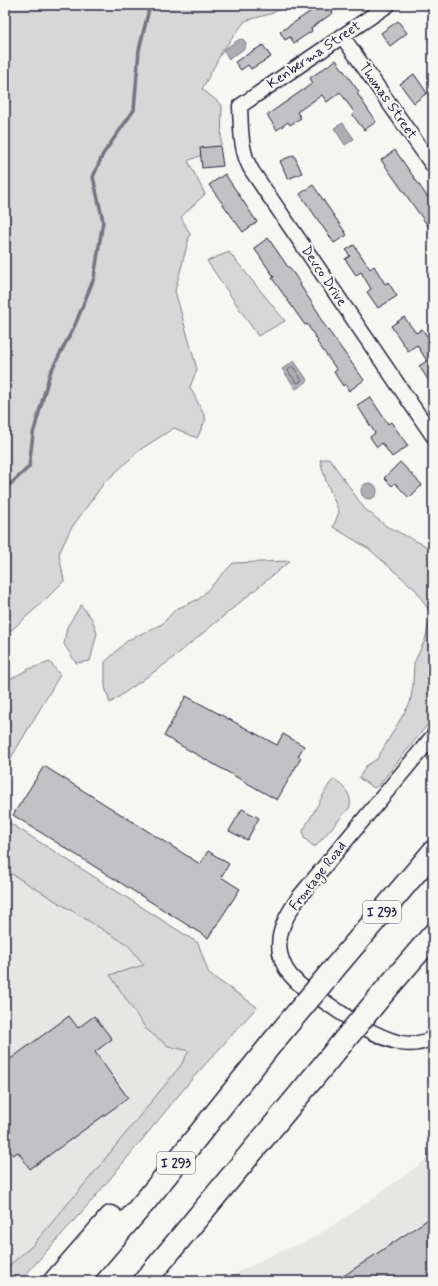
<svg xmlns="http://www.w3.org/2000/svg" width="438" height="1286" font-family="Mynerve,sans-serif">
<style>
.built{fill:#e6e6e4}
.green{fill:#d7d7d7;stroke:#7c7c89}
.water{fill:#adadb3;stroke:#757583}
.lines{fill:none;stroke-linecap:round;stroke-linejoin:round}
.shore{stroke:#5a5a6b;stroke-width:1}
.stream{stroke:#757583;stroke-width:3.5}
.building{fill:#c2c2c4;stroke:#22223b}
.minor-casing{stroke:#22223b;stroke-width:17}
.motorway-casing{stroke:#22223b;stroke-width:25}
.minor{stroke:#f6f6f2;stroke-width:14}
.motorway{stroke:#f6f6f2;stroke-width:22}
.motorway-bridge-casing{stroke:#22223b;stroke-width:25;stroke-linecap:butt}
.motorway-bridge{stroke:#f6f6f2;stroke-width:22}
.labels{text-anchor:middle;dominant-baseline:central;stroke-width:4;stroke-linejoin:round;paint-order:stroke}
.shield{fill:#f6f6f2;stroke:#626272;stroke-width:1}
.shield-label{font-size:13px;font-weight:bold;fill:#22223b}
.street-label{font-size:14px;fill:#22223b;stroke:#f6f6f2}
</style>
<rect width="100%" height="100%" fill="#f6f6f2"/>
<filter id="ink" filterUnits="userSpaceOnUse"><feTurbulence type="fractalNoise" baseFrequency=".025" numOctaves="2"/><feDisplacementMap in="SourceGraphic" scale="8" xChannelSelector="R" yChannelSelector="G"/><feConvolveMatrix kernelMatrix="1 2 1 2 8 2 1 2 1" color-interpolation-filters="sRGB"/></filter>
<g filter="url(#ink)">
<!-- built -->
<g class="built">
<polygon points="5,871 10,873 128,945 144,965 110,975 146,1029 168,1046 189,1051 181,1065 92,1175 33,1245 5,1269"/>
<polygon points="433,1155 433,1281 230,1281 240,1271 276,1253 308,1241 353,1212"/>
</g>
<!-- green -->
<g class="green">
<polygon points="5,5 285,5 273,13 245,21 223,50 202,89 222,105 221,146 188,161 205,194 181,217 190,234 175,291 197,369 190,387 206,419 197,438 174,428 141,449 104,483 70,530 59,554 64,581 43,602 7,634 5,637"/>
<polygon points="229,252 285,321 258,336 207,261"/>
<polygon points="329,458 364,508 386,526 428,547 433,547 433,718 379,785 374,788 359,778 366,766 377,759 410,703 413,685 414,663 425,640 431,614 416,590 369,549 333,527 339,512 326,481 320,460"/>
<polygon points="290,561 168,662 110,703 105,687 105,662 128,640 162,624 176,609 199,599 233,563"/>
<polygon points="81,605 92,619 97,633 90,661 76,663 64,644 67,627"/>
<polygon points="50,662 60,675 5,768 5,682 29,669"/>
<path d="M 335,779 C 344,788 352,793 350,807 L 316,846 L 313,846 L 304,838 L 303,831 L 330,783 Z"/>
<polygon points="5,820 198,943 209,974 257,1007 192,1079 95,1197 20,1281 5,1281 5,1269 33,1245 92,1175 181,1065 189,1051 168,1046 146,1029 110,975 144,965 128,945 10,873 5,871"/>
</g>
<!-- water -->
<g class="water">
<polygon points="240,39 244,40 246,43 245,48 229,59 223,50"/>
<polygon points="343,123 354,139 345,145 334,128"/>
<polygon points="294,361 308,381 296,389 282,369"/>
<circle cx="369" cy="491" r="8"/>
</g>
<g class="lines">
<!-- shore -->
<polygon class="shore" points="292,367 294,368 301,379 301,381 298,383 296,382 288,371 289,369"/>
<!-- stream -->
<polyline class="stream" points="5,489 29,467 33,434 50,373 75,325 94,278 103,221 93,177 103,154 134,110 139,50 150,5"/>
</g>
<!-- building -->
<g class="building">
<polygon points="311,5 341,5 332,11 333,13 311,28 312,31 294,43 290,37 285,40 280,32 314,9"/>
<polygon points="398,21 407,33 390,46 381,33"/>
<polygon points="263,45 271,57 251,69 248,65 241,70 235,62"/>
<polygon points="336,60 359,92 357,93 376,122 364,130 352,114 354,112 340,92 327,102 322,95 297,112 301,118 290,125 288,122 277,130 267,115 313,83 310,78"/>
<polygon points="414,74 427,93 414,103 400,84"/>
<polygon points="220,146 223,166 202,168 200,148"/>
<polygon points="395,150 433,205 433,233 381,160"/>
<polygon points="294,155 302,173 288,179 280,161"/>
<polygon points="225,174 257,222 243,232 209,185"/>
<polygon points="313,185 347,235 334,243 300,194"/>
<polygon points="268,238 288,267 289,267 301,284 300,285 320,315 319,316 323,323 364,380 349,391 345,384 343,386 334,372 337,370 317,342 318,341 307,324 305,325 272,278 274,277 254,248"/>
<polygon points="354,245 370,269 374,266 385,284 388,282 397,296 378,308 367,292 371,289 361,272 356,275 345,259 350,256 346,250"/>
<polygon points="404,317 416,333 422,329 433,344 433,387 419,366 427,361 417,345 408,351 391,326"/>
<polygon points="370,397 388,424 391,422 408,446 392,457 382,443 377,447 370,437 375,433 357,405"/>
<polygon points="400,462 422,485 409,498 395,483 392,486 384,478"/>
<polygon points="186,696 277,745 283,734 304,746 298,756 301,758 277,800 164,736"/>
<polygon points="44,766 200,864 208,851 229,864 221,877 240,889 208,938 13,815"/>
<polygon points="242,809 259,818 247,840 229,831"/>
<polygon points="69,1016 78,1028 94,1016 112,1039 95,1052 128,1098 30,1169 18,1152 13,1155 5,1144 5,1063"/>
<polygon points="433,1216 433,1281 336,1281"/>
</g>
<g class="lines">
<defs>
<g id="minor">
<path d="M 388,5 L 240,106 C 241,127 240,152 252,171 L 433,436"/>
<polyline points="342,36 433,166"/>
<path d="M 433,736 L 299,897 C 288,913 276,932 280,953 C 282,963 288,974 296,981 C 302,988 311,992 318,997 C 341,1013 373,1037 401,1043 C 412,1045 423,1043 433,1038"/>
</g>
<g id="motorway">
<polyline points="332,971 433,852"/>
<polyline points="384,992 433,935"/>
<polyline points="55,1281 111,1217"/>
<polyline points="77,1281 148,1198 272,1043"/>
<polyline points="145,1281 313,1078"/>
</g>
</defs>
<!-- minor casing -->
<use href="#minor" class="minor-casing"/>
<!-- motorway casing -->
<use href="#motorway" class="motorway-casing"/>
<!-- minor -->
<use href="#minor" class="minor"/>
<!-- motorway -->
<use href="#motorway" class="motorway"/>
<defs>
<g id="motorway-bridge">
<polyline points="272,1043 332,971"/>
<polyline points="313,1078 384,992"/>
</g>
</defs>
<!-- motorway-bridge casing -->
<use href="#motorway-bridge" class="motorway-bridge-casing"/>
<!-- motorway-bridge -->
<use href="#motorway-bridge" class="motorway-bridge"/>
</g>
</g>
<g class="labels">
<!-- shield labels -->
<g class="shield">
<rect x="363" y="901" width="38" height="22" rx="3"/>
<rect x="157" y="1152" width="38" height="22" rx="3"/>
</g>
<g class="shield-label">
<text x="382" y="912">I 293</text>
<text x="176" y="1163">I 293</text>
</g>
<!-- street labels -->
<g class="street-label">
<text transform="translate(314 55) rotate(-34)">Kenberma Street</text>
<text transform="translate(388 101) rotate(55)">Thomas Street</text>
<text transform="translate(324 276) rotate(56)">Devco Drive</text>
<text transform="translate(318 876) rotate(-52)">Frontage Road</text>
</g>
</g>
<!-- margin -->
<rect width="438" height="1286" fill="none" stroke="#f6f6f2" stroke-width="20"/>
<rect x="10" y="10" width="418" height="1266" fill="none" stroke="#22223b" stroke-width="1.5" filter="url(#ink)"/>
</svg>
